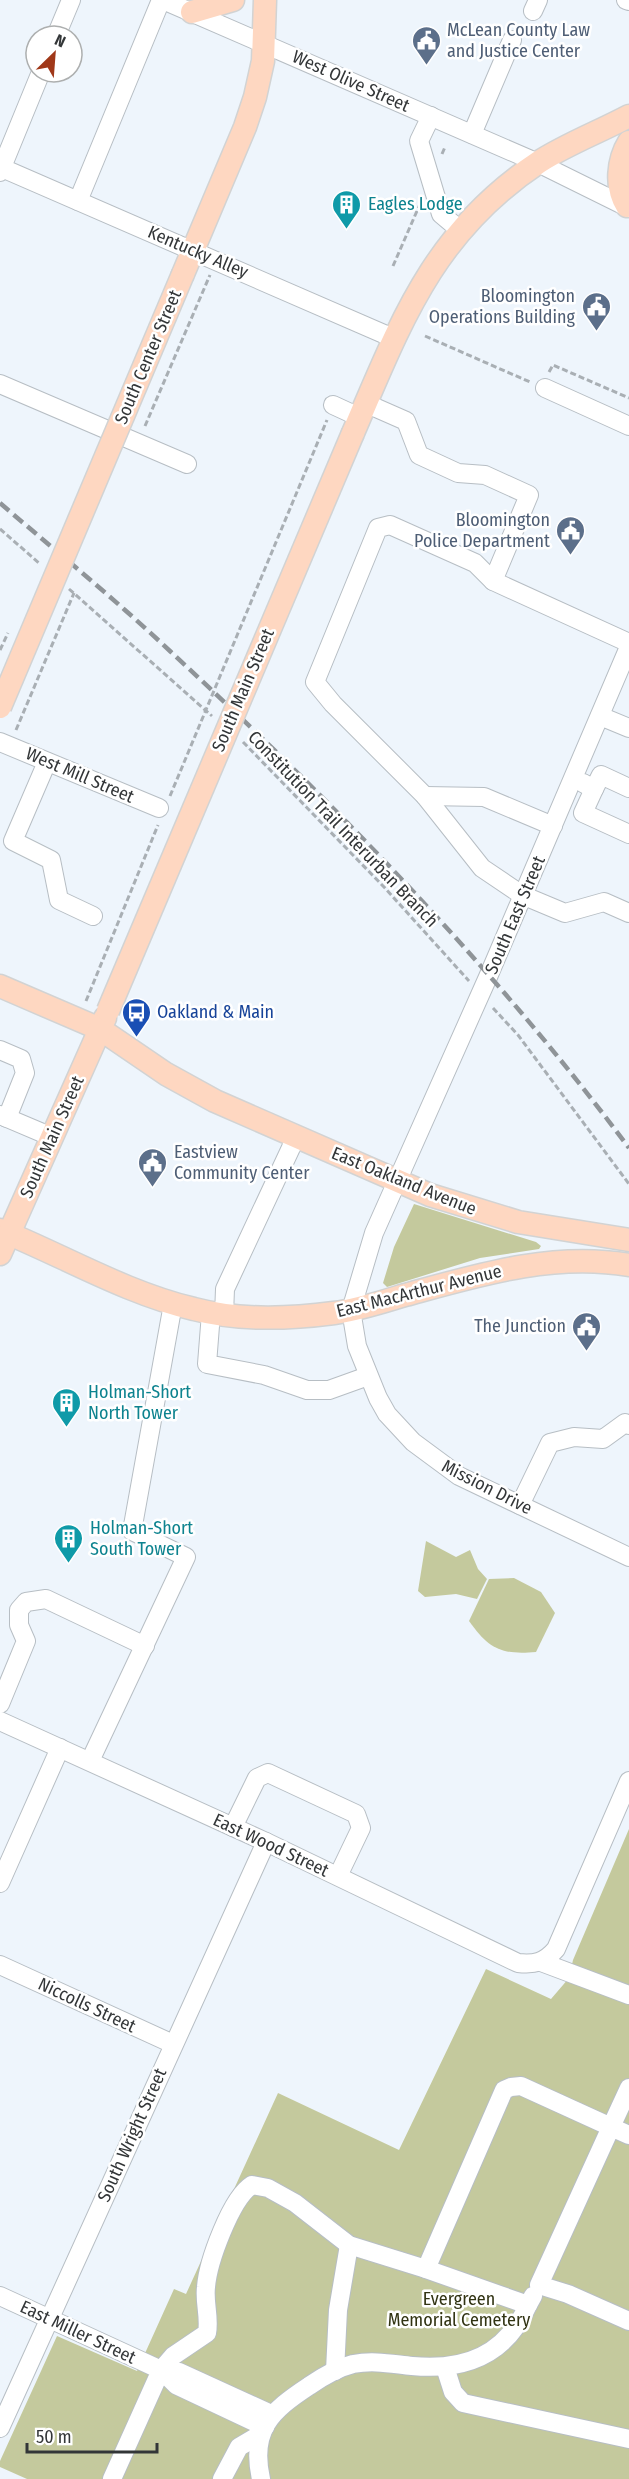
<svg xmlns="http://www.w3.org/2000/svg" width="629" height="2479" font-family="'Fira Sans Condensed',sans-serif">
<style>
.green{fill:#c4c99d}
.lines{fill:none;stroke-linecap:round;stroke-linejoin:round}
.minor-casing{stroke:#b7bec4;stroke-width:20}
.major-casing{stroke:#d2d3d3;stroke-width:25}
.path{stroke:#a9afb4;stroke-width:3;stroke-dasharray:6 3;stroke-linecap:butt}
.minor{stroke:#fff;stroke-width:18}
.major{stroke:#fed7c1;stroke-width:22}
.rail{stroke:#8f9498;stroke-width:4.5;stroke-dasharray:12 6;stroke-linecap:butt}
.major-bridge-casing{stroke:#d2d3d3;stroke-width:25;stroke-linecap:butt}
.major-bridge{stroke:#fed7c1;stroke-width:22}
.labels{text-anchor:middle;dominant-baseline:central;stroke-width:5;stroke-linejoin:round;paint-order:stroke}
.service-label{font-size:18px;fill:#4e5e75;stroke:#fff;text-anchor:end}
.street-label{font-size:18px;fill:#333638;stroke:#fff}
.culture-label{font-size:18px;fill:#0d838f;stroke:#fff;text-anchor:start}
.transit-label{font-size:18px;fill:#164399;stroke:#fff;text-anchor:start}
.park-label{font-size:18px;fill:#313313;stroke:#fff}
</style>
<rect width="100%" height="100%" fill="#eef5fc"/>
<!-- green -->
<g class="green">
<polygon points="414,1204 536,1242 541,1246 539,1249 480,1258 387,1287 383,1283 394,1247"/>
<polygon points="426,1541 456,1557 470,1550 478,1569 487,1579 477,1599 456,1594 425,1597 418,1591"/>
<path d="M 514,1578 L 541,1592 L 555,1613 L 536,1652 C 501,1655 489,1649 469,1621 L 489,1579 Z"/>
<polygon points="629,1829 629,2479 27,2479 0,2467 0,2461 57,2336 137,2371 174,2289 186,2294 278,2093 399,2150 486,1969 551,1999 569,1978 573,1960"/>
</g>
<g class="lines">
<defs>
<g id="minor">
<polyline points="163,0 538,163 629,208"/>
<polyline points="626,0 629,1"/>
<polyline points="533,11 538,0"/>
<polyline points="56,36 71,0"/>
<polyline points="431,116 419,141 441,214 460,230"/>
<polyline points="472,134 512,40"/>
<polyline points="2,168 393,338"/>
<polyline points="0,172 41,72"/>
<polyline points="78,201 161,0"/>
<polyline points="0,384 187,464"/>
<polyline points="545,388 629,426"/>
<polyline points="365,403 406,421 419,455 458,473 485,475 529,495 493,581"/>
<polyline points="333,405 359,417"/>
<polyline points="629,643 493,581 475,563 390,525 378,528 315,682 333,704 425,796 482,868 522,895 565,913 604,902 629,913"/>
<polyline points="629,647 488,977 374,1233 351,1310 357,1346 378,1398 387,1414 413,1442 459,1476 629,1557"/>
<polyline points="600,716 629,728"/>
<polyline points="0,742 159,808"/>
<polyline points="47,762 13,841 51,860 59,900 93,916"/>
<polyline points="583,783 594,789 601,775 629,788"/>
<polyline points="594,789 583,813 629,834"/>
<polyline points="425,796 484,797 553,826"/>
<polyline points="0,1050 21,1059 25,1073 7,1118"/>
<polyline points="0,1115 52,1137"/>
<polyline points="211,1313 207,1364 264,1375 307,1390 329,1390 368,1376"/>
<polyline points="224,1315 225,1289 296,1137"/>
<polyline points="520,1505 550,1443 574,1437 603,1439 625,1423 629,1425"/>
<polyline points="0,1704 26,1641 19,1625 19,1610 26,1602 46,1599 145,1646"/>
<path d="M 0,1721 L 266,1842 L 518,1963 C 535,1965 545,1962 556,1949 L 629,1781"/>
<polyline points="90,1761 186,1557 132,1531 173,1304"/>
<polyline points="233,1827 257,1778 268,1773 356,1814 361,1828 338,1876"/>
<polyline points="0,1883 60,1748"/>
<polyline points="541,1962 629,1995"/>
<polyline points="0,1965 173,2044"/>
<polyline points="629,2135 611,2127 539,2285 568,2294 629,2321"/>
<polyline points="426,2269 528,2305 533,2296"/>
<polyline points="0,2296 161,2370 112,2479"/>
<polyline points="445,2367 453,2392 463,2403 629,2439"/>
<path d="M 161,2370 L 173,2356 L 207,2333 C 210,2317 204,2303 206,2287 C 208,2262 231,2198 252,2185 L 268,2188 L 295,2203 L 349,2245 L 426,2269 L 504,2090 L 511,2087 L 521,2086 L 611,2127 L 629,2088"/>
<polyline points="161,2370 176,2385 265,2427"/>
<polyline points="161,2370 179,2372 271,2414"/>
<polyline points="335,2371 338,2310 349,2245"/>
<polyline points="0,2428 266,1842"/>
<polyline points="222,2479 239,2447 261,2434"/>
<path d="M 261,2479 C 250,2430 271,2411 309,2386 C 322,2377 337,2368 353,2364 C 374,2360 392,2364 412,2366 C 465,2371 506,2355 528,2305"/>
</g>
<g id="major">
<polyline points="192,12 233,0"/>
<path d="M 627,206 C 615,187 618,160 629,142"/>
<polyline points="183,274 245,127 255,97 263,61 265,0"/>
<path d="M 353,433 C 401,322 433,232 539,162 C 567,144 599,132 629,116"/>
<polyline points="0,986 100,1029 166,1074 215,1101 430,1195 518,1222 629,1240"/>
<path d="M 0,1230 C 64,1256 126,1293 194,1309 C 239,1321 288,1319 334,1313 C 358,1310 382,1302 405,1295 C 478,1275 552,1252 629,1265"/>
<polyline points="0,1254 105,1018"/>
</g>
</defs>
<!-- minor casing -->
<use href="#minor" class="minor-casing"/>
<!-- major casing -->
<use href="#major" class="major-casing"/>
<!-- path -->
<g class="path">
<polyline points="442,154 445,147"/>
<polyline points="393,266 420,204"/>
<polyline points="425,336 530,382"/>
<polyline points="549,372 553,365 629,398"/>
<polyline points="145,426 210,275"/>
<polyline points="0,529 39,563"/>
<polyline points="69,589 212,716"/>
<polyline points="0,650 8,633"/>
<polyline points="16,730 74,593"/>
<polyline points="243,742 384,887 469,981"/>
<polyline points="170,796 327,420"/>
<polyline points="86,1001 158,825"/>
<polyline points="493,1008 518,1035 629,1184"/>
</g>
<!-- minor -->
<use href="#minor" class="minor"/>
<!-- major -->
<use href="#major" class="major"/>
<!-- rail -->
<path class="rail" d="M 0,503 C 57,552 116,600 171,652 C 336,805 495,968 629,1148"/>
<defs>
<g id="major-bridge">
<polyline points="0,707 183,274"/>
<polyline points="108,1011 353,433"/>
</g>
</defs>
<!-- major-bridge casing -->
<use href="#major-bridge" class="major-bridge-casing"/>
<!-- major-bridge -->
<use href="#major-bridge" class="major-bridge"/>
</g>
<!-- icons -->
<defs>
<symbol id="civic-pin" viewBox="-11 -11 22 30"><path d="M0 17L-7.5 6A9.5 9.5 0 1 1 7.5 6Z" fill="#5c6f8a" stroke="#fff"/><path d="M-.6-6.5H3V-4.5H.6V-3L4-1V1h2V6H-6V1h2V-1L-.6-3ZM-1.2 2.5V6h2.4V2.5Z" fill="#fff"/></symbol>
<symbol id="building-pin" viewBox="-11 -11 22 30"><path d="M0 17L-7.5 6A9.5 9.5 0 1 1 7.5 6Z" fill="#0f9aa8" stroke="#fff"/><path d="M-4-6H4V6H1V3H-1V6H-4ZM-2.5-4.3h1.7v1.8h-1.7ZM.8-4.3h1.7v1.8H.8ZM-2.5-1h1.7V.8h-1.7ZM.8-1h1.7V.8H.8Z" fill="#fff"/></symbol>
<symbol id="bus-pin" viewBox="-11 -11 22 30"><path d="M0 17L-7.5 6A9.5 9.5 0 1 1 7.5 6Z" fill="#1a4fb4" stroke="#fff"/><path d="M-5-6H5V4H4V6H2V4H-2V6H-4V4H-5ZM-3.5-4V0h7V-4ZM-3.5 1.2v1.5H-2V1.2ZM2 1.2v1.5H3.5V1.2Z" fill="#fff"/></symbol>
</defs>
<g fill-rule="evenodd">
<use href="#civic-pin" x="410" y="24" width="33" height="45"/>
<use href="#building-pin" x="330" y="188" width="33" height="45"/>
<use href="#civic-pin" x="580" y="290" width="33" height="45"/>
<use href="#civic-pin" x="554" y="514" width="33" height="45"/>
<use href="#bus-pin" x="120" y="996" width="33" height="45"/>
<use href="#civic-pin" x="136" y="1146" width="33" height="45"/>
<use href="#civic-pin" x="570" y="1310" width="33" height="45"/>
<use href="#building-pin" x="50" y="1386" width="33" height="45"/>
<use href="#building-pin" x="52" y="1522" width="33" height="45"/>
</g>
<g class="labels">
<!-- service labels -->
<g class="service-label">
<text x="447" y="30" text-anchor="start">McLean County Law<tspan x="447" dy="21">and Justice Center</tspan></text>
<text x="575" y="296">Bloomington<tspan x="575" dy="21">Operations Building</tspan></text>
<text x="550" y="520">Bloomington<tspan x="550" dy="21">Police Department</tspan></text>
<text x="174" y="1152" text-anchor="start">Eastview<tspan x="174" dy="21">Community Center</tspan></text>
<text x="566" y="1326">The Junction</text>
</g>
<!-- street labels -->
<g class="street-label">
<text transform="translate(351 81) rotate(24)">West Olive Street</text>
<text transform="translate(198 252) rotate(23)">Kentucky Alley</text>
<text transform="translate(148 357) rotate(-67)">South Center Street</text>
<text transform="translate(243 690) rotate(-67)">South Main Street</text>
<text transform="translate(80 775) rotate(23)">West Mill Street</text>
<text transform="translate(343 829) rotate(46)">Constitution Trail Interurban Branch</text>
<text transform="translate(515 915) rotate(-67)">South East Street</text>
<text transform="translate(52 1137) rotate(-66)">South Main Street</text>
<text transform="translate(404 1181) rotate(22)">East Oakland Avenue</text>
<text transform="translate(419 1291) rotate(-14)">East MacArthur Avenue</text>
<text transform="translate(487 1487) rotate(27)">Mission Drive</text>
<text transform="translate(271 1845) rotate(25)">East Wood Street</text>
<text transform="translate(87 2005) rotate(25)">Niccolls Street</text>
<text transform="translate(132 2135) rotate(-66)">South Wright Street</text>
<text transform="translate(78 2332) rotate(25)">East Miller Street</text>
</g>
<!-- culture labels -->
<g class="culture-label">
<text x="368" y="204">Eagles Lodge</text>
<text x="88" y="1392">Holman-Short<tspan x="88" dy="21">North Tower</tspan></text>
<text x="90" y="1528">Holman-Short<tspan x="90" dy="21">South Tower</tspan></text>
</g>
<!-- transit labels -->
<g class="transit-label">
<text x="157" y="1012">Oakland &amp; Main</text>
</g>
<!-- park labels -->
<g class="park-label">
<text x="459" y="2299">Evergreen<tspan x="459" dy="21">Memorial Cemetery</tspan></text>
</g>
</g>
<!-- north arrow -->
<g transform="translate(54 54) rotate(25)"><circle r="28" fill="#ffffff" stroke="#adafaf" stroke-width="1.5"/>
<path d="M0-4.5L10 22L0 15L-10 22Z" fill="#a03819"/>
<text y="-9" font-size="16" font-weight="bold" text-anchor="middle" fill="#333638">N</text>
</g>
<!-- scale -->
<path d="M27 2443v9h130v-9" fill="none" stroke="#333638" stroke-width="3"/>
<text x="36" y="2443" font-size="18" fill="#333638" stroke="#ffffff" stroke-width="4.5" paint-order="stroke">50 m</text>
</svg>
